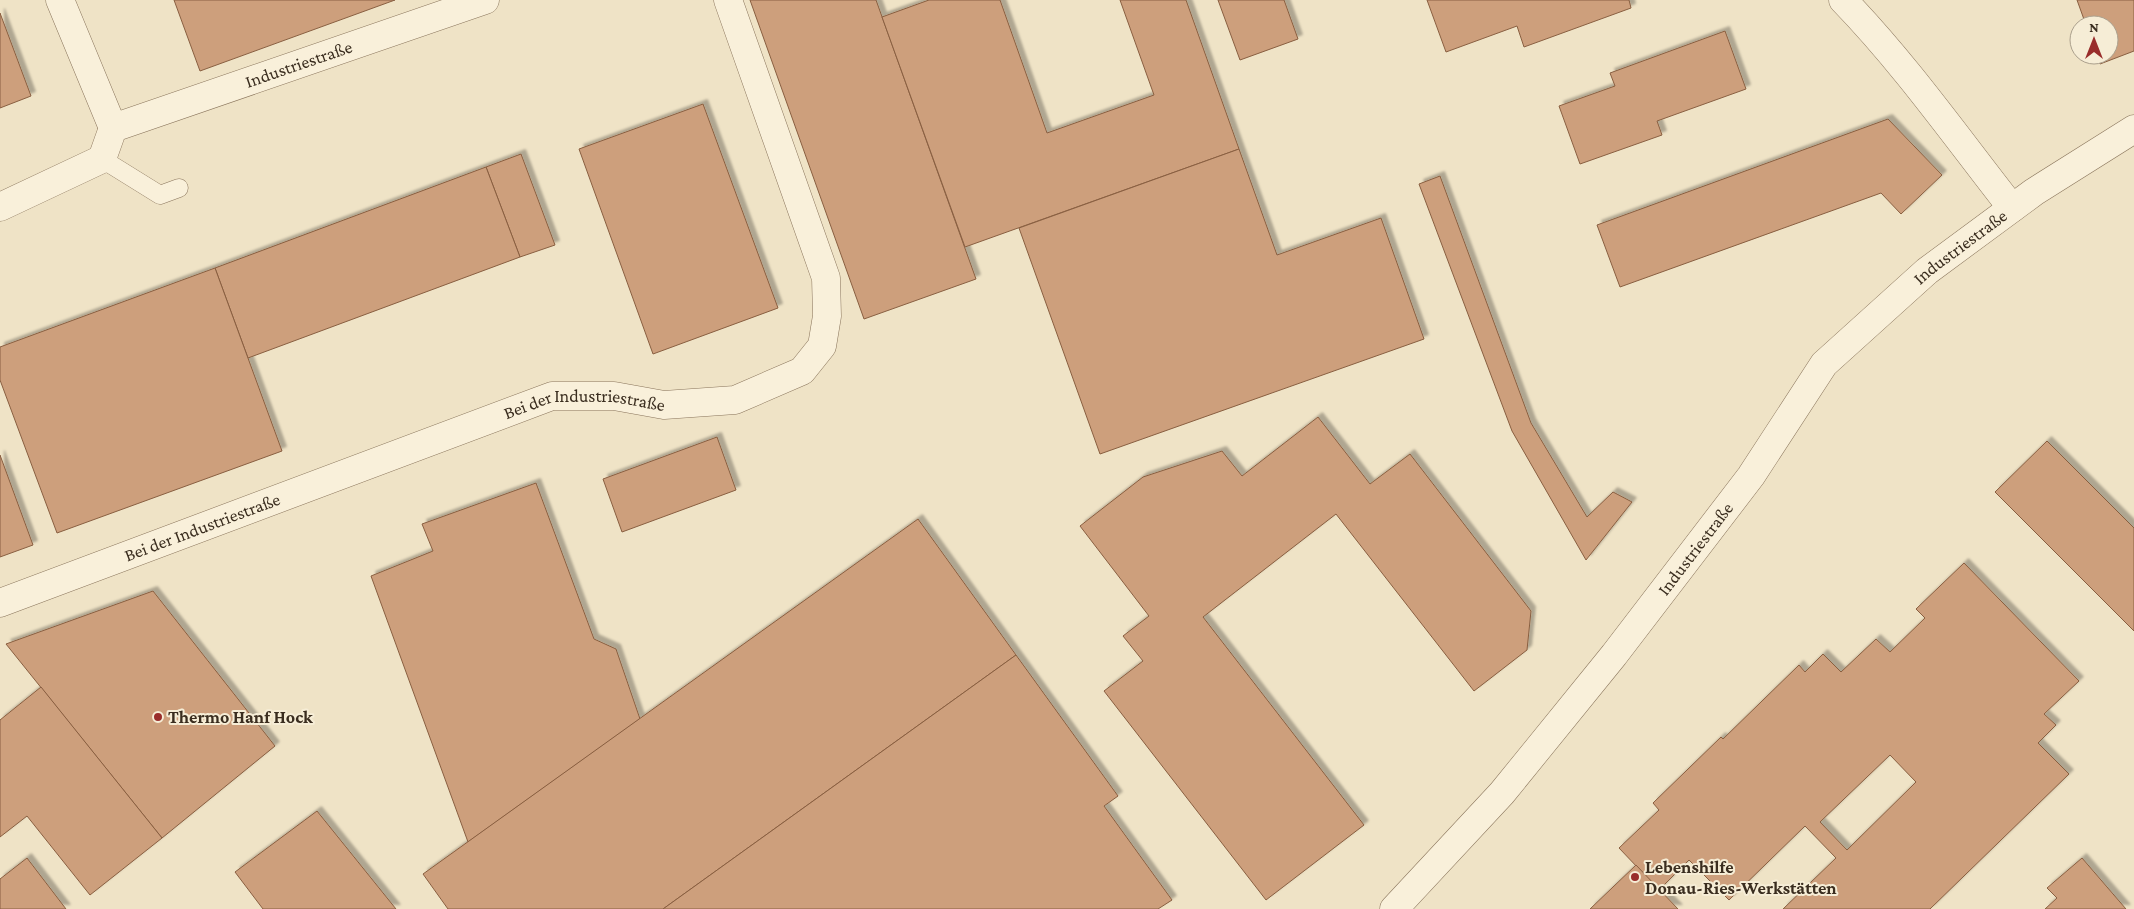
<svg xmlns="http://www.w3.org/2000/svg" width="2134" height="909" font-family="'Crimson Pro',serif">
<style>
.building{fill:#cd9f7c;stroke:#895f41;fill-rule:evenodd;filter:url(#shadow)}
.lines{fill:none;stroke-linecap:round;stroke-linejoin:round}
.lane-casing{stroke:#8a755c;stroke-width:19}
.street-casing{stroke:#8a755c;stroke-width:29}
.lane{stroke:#f9f0da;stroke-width:18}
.street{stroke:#f9f0da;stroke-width:28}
.poi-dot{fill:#992d2b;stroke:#f6edd6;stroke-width:2}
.labels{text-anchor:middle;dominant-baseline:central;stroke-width:4;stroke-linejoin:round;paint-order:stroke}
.street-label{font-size:18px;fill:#3a2d1f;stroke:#f6edd6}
.poi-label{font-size:18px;font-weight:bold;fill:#3a2d1f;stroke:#f6edd6;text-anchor:start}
</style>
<defs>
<filter id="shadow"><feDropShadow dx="4.5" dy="-4.5" stdDeviation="1" flood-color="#0004"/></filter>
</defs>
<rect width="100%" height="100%" fill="#efe3c6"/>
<!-- building -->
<g class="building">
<polygon points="174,0 395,0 200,71"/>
<polygon points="750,0 876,0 976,279 864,319"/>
<polygon points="929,0 1000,0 1047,133 1154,95 1120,0 1186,0 1239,149 965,247 882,17"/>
<polygon points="1218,0 1284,0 1298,39 1240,60"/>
<polygon points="1427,0 1629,0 1631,8 1524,47 1517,26 1446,52"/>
<polygon points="2077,0 2134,0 2134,51 2100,64 2097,55 2109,55 2109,25 2086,25"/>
<polygon points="0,13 31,96 0,108"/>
<polygon points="1725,31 1746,89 1657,121 1662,135 1580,164 1559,106 1615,86 1610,73"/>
<polygon points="703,104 778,308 653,354 579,149"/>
<polygon points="1888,119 1942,175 1901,214 1881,193 1620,287 1597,225"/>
<polygon points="1239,149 1277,255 1381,218 1424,339 1100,454 1019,228"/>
<polygon points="521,154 555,245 520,257 486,167"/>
<polygon points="486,167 520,257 248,358 215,268"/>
<polygon points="1440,176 1531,423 1587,517 1613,492 1632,502 1586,560 1512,431 1419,184"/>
<polygon points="215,268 282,451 57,533 0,380 0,347"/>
<polygon points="1318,417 1370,484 1410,454 1531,611 1527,650 1474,691 1336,514 1203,617 1364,825 1266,900 1104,691 1143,661 1123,636 1149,616 1080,526 1143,477 1222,451 1242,476"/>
<polygon points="717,437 736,490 622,532 603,479"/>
<polygon points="2047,441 2134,528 2134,631 1995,492"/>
<polygon points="0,455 33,545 0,557"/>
<polygon points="536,483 594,639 616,649 640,719 468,842 371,576 433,551 422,524"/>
<polygon points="918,519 1016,655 663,909 448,909 423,874"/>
<path d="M 1964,563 L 2079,681 L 2044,714 L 2056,725 L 2038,743 L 2069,774 L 1930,909 L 1783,909 L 1836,858 L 1805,826 L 1729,900 L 1689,860 L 1659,890 L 1619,848 L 1659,810 L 1653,803 L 1721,737 L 1723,739 L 1799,665 L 1805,672 L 1823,654 L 1841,672 L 1876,639 L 1890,652 L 1925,618 L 1916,609 ZM 1890,755 L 1916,782 L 1847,850 L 1820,822 Z"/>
<polygon points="153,591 275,746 162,838 6,644"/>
<polygon points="1016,655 1118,796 1104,806 1172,900 1158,909 663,909"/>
<polygon points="41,687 162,838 90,895 27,816 0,837 0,720"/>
<polygon points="317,811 396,909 263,909 235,872"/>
<polygon points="27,858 66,909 0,909 0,879"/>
<polygon points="2082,858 2126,909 2045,909 2057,898 2047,888"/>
<polygon points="1636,865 1678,909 1590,909"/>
</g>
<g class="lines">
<defs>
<polyline id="lane" points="102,159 160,195 179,188"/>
<g id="street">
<polyline points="60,0 113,128"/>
<path d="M 1843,0 C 1905,64 1957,138 2012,208"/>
<path id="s1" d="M 0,207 L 102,159 L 113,128 L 485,0"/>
<path id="s2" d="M 0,603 L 552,396 L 614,396 L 664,405 L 735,400 L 802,371 L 822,346 L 827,316 L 826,278 L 728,0"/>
<path id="s3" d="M 1394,909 L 1502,793 L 1614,655 L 1751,476 L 1824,364 L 1927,271 L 2034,192 L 2134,129"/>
</g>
</defs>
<!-- lane casing -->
<use href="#lane" class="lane-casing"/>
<!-- street casing -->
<use href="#street" class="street-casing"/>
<!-- lane -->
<use href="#lane" class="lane"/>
<!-- street -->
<use href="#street" class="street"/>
</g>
<!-- markers -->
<g class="poi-dot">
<circle cx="158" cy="717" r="5"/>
<circle cx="1635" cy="877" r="5"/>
</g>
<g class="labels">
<!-- street labels -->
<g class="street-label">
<text stroke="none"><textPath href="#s1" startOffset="342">Industriestraße</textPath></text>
<text stroke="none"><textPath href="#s3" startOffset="875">Industriestraße</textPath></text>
<text stroke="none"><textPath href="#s2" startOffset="621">Bei der Industriestraße</textPath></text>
<text stroke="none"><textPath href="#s2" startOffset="216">Bei der Industriestraße</textPath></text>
<text stroke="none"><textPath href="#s3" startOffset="470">Industriestraße</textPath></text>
</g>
<!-- poi labels -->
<g class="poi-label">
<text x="168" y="717">Thermo Hanf Hock</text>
<text x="1645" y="867">Lebenshilfe<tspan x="1645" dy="21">Donau-Ries-Werkstätten</tspan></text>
</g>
</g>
<!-- north arrow -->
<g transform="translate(2094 40)"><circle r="24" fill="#f6edd6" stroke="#aba08d"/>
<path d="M0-4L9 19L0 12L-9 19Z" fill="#992d2b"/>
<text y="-8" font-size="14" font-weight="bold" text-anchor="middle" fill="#3a2d1f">N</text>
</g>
</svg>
